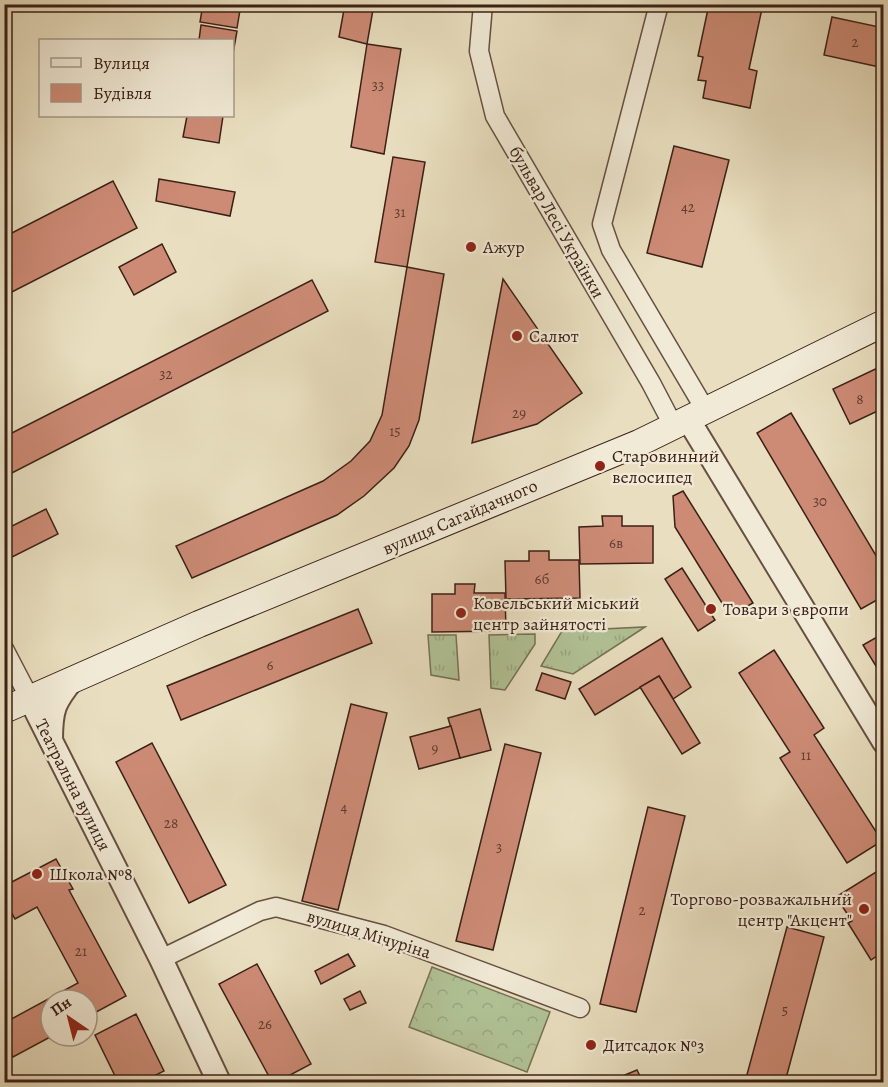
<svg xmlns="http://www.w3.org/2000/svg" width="888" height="1087" font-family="Alegreya,serif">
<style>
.grass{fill:url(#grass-tufts);stroke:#767256;stroke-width:1.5}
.forest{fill:url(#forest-crowns);stroke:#767256;stroke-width:1.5}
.building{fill:#cd8b76;stroke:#3b2016;stroke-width:1.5}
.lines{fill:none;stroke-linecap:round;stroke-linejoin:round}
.minor-casing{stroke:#665040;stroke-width:21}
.tertiary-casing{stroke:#665040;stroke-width:26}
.secondary-casing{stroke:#3b2016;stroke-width:28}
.minor{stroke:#f1ead6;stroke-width:18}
.tertiary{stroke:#f1ead6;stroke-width:22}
.secondary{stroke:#f1ead6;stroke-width:26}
.poi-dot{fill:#8f2418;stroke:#f1ead6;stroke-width:2}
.labels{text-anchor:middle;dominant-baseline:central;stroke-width:4.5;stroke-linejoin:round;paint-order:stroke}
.number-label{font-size:15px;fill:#603b2e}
.street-label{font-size:18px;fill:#3b2016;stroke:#f1ead6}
.poi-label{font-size:18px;fill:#3b2016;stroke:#f1ead6;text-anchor:start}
</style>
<defs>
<pattern id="grass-tufts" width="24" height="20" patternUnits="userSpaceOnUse" patternTransform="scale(1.5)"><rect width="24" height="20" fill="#b1c396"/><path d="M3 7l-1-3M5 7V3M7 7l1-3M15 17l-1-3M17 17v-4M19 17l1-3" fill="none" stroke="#99a781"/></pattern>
<pattern id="forest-crowns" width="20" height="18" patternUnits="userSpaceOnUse" patternTransform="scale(1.5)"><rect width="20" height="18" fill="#b1c396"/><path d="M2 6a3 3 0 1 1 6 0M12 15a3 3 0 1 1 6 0" fill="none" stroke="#99a781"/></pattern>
</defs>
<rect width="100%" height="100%" fill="#e9dfc0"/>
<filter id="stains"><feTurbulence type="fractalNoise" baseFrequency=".00333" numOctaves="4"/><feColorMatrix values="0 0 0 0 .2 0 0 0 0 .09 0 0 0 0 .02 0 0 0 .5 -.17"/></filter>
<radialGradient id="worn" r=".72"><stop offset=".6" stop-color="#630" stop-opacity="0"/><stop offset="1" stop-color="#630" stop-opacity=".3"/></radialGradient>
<!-- grass -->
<g class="grass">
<polygon points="645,627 573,674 541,666 562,631"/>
<polygon points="535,634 535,644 505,690 491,688 489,635"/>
<polygon points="428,635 456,635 459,680 431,675"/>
</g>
<!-- forest -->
<polygon class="forest" points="432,967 550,1012 527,1072 409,1027"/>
<!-- building -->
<g class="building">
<polygon points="203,4 241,4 237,28 200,22"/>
<polygon points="345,4 374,4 367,44 339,37"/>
<polygon points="713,4 763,4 749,69 757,71 750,108 703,98 706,81 698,80 703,57 698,56 708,9 712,10"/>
<polygon points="832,17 884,28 884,68 824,55"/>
<polygon points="201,25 237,31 232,59 232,40 199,40"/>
<polygon points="367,44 401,49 384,154 351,147"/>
<polygon points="187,116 223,116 219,143 183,137"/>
<polygon points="674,146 729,160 702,267 647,253"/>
<polygon points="393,157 425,162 407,267 375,262"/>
<polygon points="159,179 235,192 230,216 156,201"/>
<polygon points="113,181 137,228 4,296 4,237"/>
<polygon points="162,244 176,272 134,295 119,267"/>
<polygon points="407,267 444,274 419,420 409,446 394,468 364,496 337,515 192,578 176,546 323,481 351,461 370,441 382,415"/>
<polygon points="503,279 582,393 537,424 472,443"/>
<polygon points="312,280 328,311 4,477 4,437"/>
<polygon points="884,365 884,408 850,424 833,389"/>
<polygon points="791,413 884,569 884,596 861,609 757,433"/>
<polygon points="683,491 753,603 730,616 675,527 673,496"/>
<polygon points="46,509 58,534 6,560 4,557 4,530"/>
<polygon points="602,516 622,516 622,526 653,526 653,563 580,564 579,527 603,526"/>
<polygon points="529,551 549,551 549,560 579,560 580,598 506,599 505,561 529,561"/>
<polygon points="682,568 715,620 698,631 665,579"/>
<polygon points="455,584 475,584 474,593 505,593 506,631 432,632 432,594 455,594"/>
<polygon points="358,609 372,643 181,720 167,686"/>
<polygon points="884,633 884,679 863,645"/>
<polygon points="662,638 691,687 673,699 659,676 595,715 579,689"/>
<polygon points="774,650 824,728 814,735 882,841 847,863 780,758 790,752 739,673"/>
<polygon points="542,673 571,682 565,699 536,690"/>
<polygon points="659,676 700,743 682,754 640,687"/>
<polygon points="351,704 387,713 338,910 302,901"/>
<polygon points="480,709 491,750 460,758 448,718"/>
<polygon points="451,726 460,758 419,769 410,737"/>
<polygon points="152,743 226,885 189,903 116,762"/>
<polygon points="505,744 541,753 493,950 456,941"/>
<polygon points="648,807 685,816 636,1012 600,1004"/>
<polygon points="56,859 73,889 69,890 126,996 87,1017 87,1000 51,1000 52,1036 13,1057 4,1042 4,1023 78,983 37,907 15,919 4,900 4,886"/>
<polygon points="884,867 884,951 871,960 848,923 852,921 836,897"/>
<polygon points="787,927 824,937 785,1082 745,1082"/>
<polygon points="348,954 355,966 321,984 315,971"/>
<polygon points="257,964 311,1064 277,1082 272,1082 219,984"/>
<polygon points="360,991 366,1003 350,1010 344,999"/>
<polygon points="136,1014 164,1071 142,1082 118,1082 95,1035"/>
<polygon points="637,1070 643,1082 608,1082"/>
</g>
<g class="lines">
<defs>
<g id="minor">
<polyline points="483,4 479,51 495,116 651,383 674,427"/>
<polyline points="659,4 602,224 611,250 706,411"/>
<polyline points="4,649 29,697"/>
<polyline points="161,959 260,911 276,907 384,935 580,1008"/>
</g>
<g id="tertiary">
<polyline points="688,419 884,742"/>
<polyline points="29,697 161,959 219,1082"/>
<path d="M 51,740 C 51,710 54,702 73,679"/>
</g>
<polyline id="secondary" points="4,710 199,624 639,443 884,323"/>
</defs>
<!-- minor casing -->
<use href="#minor" class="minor-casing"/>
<!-- tertiary casing -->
<use href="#tertiary" class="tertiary-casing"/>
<!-- secondary casing -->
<use href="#secondary" class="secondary-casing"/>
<!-- minor -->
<use href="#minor" class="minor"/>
<!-- tertiary -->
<use href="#tertiary" class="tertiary"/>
<!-- secondary -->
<use href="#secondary" class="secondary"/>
</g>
<!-- markers -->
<g class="poi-dot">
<circle cx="471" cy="247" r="6"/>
<circle cx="517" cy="336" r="6"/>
<circle cx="600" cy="466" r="6"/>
<circle cx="711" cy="609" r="6"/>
<circle cx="461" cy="613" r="6"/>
<circle cx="37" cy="874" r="6"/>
<circle cx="864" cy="909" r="6"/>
<circle cx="591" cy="1045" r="6"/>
</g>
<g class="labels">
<!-- number labels -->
<g class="number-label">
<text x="855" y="42">2</text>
<text x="378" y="85">33</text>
<text x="688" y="207">42</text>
<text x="400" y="212">31</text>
<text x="166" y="374">32</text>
<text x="860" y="399">8</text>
<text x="519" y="413">29</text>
<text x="395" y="431">15</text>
<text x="820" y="501">30</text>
<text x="616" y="543">6в</text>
<text x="542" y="579">6б</text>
<text x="270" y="665">6</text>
<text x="435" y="748">9</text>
<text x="806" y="755">11</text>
<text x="344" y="807">4</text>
<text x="171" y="823">28</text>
<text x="499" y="847">3</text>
<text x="642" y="910">2</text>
<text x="81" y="951">21</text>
<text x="785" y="1010">5</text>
<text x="265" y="1024">26</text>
</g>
<!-- street labels -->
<g class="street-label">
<text transform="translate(557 222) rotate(60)">бульвар Лесі Українки</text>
<text transform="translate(460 517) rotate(-23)">вулиця Сагайдачного</text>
<text transform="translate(73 785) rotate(63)">Театральна вулиця</text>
<text transform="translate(369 934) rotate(17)">вулиця Мічуріна</text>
</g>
<!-- poi labels -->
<g class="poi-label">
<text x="483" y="247">Ажур</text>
<text x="529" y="336">Салют</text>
<text x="612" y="456">Старовинний<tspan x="612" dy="21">велосипед</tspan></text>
<text x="473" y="603">Ковельський міський<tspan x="473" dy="21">центр зайнятості</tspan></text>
<text x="723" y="609">Товари з європи</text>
<text x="49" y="874">Школа №8</text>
<text x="852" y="899" text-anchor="end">Торгово-розважальний<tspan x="852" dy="21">центр "Акцент"</tspan></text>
<text x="603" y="1045">Дитсадок №3</text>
</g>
</g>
<!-- margin -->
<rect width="888" height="1087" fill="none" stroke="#e9dfc0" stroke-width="24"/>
<rect x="6" y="6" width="876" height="1075" fill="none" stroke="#3b2016" stroke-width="3"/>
<rect x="12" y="12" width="864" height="1063" fill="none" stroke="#3b2016" stroke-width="1.5"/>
<!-- legend -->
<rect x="39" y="39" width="195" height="78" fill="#f1ead6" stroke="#a89989" stroke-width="1.5"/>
<rect x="51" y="58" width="30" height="9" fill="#f1ead6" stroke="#a89989" stroke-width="1.5"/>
<text x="93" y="69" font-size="18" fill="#3b2016">Вулиця</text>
<rect x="51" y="84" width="30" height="18" fill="#cd8b76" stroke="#a89989" stroke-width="1.5"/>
<text x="93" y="99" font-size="18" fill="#3b2016">Будівля</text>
<!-- north arrow -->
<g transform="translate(69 1018) rotate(325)"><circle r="28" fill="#f1ead6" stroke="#a89989" stroke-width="1.5"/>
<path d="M0-4.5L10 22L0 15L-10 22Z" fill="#8f2418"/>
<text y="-9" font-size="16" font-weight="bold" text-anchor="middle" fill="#3b2016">Пн</text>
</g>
<rect width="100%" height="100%" filter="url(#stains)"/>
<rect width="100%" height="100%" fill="url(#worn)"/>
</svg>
